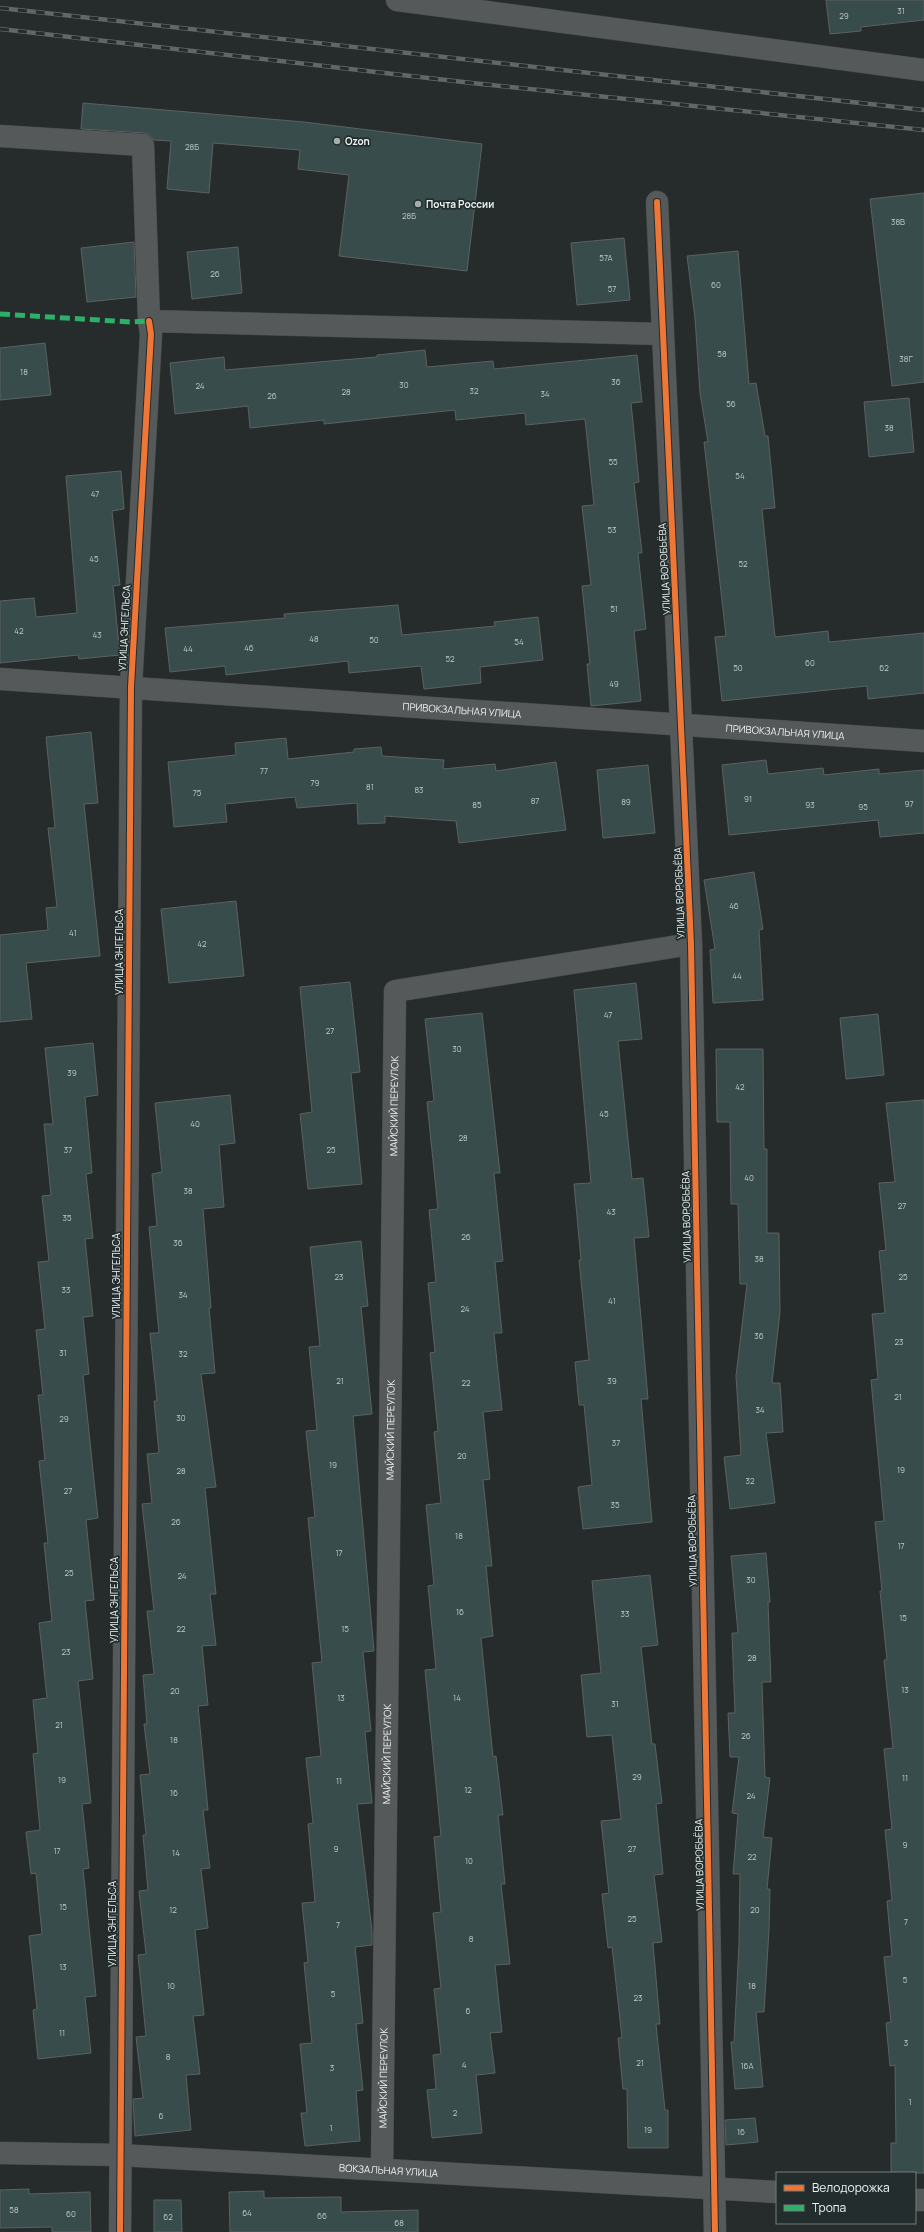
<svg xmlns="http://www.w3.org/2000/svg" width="924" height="2232" font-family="Manrope,sans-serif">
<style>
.building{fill:#384c4c;stroke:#5c6161}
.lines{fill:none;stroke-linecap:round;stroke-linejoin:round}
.minor-casing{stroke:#444848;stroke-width:23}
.minor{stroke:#555959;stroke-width:22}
.rail-casing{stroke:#626666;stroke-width:4.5}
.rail{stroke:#242d2d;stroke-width:3;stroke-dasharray:9;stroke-linecap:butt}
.quiet{stroke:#2db169;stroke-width:5;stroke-dasharray:10 5;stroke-linecap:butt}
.cycleway-casing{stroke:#242d2d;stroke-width:8}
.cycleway{stroke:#f07635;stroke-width:6}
.poi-dot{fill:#a7acac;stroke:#242d2d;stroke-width:1.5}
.labels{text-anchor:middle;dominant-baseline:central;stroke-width:3.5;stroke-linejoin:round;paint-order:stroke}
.number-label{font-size:8px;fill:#bfc8c8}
.poi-label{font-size:10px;font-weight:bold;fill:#ecf2f2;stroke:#242d2d;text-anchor:start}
.street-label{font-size:10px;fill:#ecf2f2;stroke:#242d2d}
</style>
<rect width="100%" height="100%" fill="#262b2b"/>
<!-- building -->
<g class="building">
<polygon points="826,0 924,0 924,20 861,27 861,31 830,34"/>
<polygon points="83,103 304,122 482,144 467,271 339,256 349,175 298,169 300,150 213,143 209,193 167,189 171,141 154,140 150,135 144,133 81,129"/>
<polygon points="924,193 924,382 892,386 870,199"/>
<polygon points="624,238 630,300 577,305 571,243"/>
<polygon points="134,242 136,297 87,302 81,248"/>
<polygon points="238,247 242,293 192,299 187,252"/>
<polygon points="738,251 749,384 756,383 765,436 768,436 775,508 762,509 775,637 828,631 829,642 924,633 924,693 868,699 867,686 722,701 715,637 726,636 704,442 708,442 700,393 695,318 687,256"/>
<polygon points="45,343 51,395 0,400 0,348"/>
<polygon points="425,350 427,367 493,361 494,369 637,355 642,402 631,403 639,482 634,483 642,553 638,553 646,629 634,631 641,701 591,706 587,664 590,664 582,586 591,585 582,506 594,505 585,419 526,425 525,413 456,420 455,410 324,424 324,420 250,428 248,406 175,414 170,363 224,357 225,370 377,357 377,355"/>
<polygon points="909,398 914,452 869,457 864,402"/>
<polygon points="121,471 124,509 112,511 120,585 113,586 120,655 79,659 78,655 0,663 0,601 34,598 36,617 77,613 66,476"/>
<polygon points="398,605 402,635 495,626 494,622 538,617 543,660 480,667 481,683 424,689 421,666 349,673 348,661 226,675 225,666 170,672 165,628 285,618 284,614"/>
<polygon points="91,732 98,803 84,804 100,956 26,963 32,1019 0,1022 0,935 48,930 46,908 57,907 48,828 55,828 46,737"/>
<polygon points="286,738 288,759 354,752 354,749 381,747 382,756 444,760 443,769 495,764 496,771 556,762 566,830 459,843 456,821 385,816 385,823 358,824 357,803 297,808 295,797 225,804 227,822 174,827 168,762 236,755 235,743"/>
<polygon points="766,760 768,774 823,768 824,775 879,769 879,774 924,770 924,833 880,837 878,820 729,835 722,765"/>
<polygon points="648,765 655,833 603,838 597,770"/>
<polygon points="754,872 763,929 759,930 763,1000 713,1003 710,950 715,949 704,880"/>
<polygon points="236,901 244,976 169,983 161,909"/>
<polygon points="350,982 360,1072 351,1073 362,1184 308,1189 300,1114 312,1112 300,987"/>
<polygon points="636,983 642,1039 618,1041 632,1179 643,1178 649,1237 634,1238 648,1399 641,1399 652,1522 583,1529 578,1487 592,1485 584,1405 579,1405 575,1362 589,1360 579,1260 581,1260 574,1184 591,1183 574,990"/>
<polygon points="482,1013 500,1173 494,1173 503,1261 495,1262 502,1333 494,1333 502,1410 483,1412 490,1479 483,1480 492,1566 486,1566 493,1636 481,1638 493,1757 496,1756 503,1815 498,1815 505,1884 501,1884 510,1964 495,1965 502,2032 490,2033 495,2073 476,2075 482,2133 432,2138 427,2090 436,2089 433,2055 441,2054 434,1989 441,1988 433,1913 441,1912 434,1837 441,1836 425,1670 436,1669 428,1586 434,1585 426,1505 441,1503 434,1432 438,1431 430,1353 435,1352 428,1283 436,1282 429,1210 438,1209 427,1102 434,1101 425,1019"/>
<polygon points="878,1014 884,1075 846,1079 840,1018"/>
<polygon points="93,1043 98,1095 85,1097 92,1173 86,1174 93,1238 85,1239 93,1316 83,1317 89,1374 83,1375 98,1518 86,1520 94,1600 85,1601 93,1679 78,1681 91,1803 82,1804 89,1868 83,1869 96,1996 85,1997 91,2053 38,2059 33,2010 37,2009 29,1936 42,1934 36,1873 31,1874 26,1832 40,1830 33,1754 38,1753 33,1700 47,1698 39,1623 52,1621 44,1543 48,1543 39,1461 45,1460 38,1395 43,1395 36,1330 45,1329 38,1262 49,1261 42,1196 51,1195 44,1124 53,1124 45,1048"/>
<polygon points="716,1049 763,1049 764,1149 767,1149 767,1233 779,1233 780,1312 772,1383 780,1383 783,1432 766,1433 775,1503 730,1509 724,1457 741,1455 736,1376 747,1284 740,1284 738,1204 731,1204 730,1122 717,1122"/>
<polygon points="230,1095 235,1143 219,1145 224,1207 203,1209 211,1308 209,1308 215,1373 201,1374 216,1487 205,1488 216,1594 210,1594 216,1645 202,1646 208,1705 198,1706 208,1810 203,1810 210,1868 201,1869 208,1928 195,1930 204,2015 193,2016 200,2074 186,2075 191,2130 135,2136 133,2099 143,2098 136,2037 146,2036 138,1955 146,1954 139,1891 148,1890 143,1835 146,1835 140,1775 150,1774 144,1724 147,1724 143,1675 154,1674 147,1611 154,1611 142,1504 152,1503 147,1454 159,1453 154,1401 157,1401 150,1333 159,1333 149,1227 157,1226 152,1174 162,1172 155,1103"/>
<polygon points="924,1100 924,2173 891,2173 891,2143 896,2143 895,2065 890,2066 886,2023 891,2022 884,1957 892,1956 887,1901 892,1900 885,1830 892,1829 884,1749 893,1748 884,1660 887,1660 880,1591 882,1591 875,1522 884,1521 871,1380 878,1379 872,1314 885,1313 879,1251 886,1250 879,1183 895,1182 886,1103"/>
<polygon points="361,1241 368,1306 361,1307 372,1414 353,1416 374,1651 363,1652 371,1731 365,1732 372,1803 357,1804 372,1931 372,1945 355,1947 363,2023 356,2024 363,2090 356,2091 360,2141 305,2146 301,2113 307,2113 300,2044 312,2043 304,1963 308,1962 302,1903 315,1902 308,1824 313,1823 306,1758 321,1756 312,1663 322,1662 308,1518 315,1517 306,1431 317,1430 309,1347 320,1346 310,1247"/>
<polygon points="766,1553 770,1602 768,1602 771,1682 762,1682 765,1777 770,1778 763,1837 772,1838 767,1889 770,1889 769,1930 764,2012 756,2012 763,2087 735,2089 731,2042 734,2042 739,1944 740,1874 733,1874 738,1814 732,1813 739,1757 730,1757 728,1713 735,1713 732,1633 738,1633 731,1556"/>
<polygon points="650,1575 658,1645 641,1647 652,1744 655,1744 662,1803 656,1804 663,1874 654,1875 662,1942 653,1943 660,2024 656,2024 665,2110 668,2110 668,2148 628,2148 627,2089 623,2089 618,2038 622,2038 612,1947 608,1948 602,1894 609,1893 601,1821 621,1819 612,1735 587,1737 581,1675 601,1673 592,1581"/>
<polygon points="755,2118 758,2142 726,2145 725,2120"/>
<polygon points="29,2189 29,2194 90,2192 91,2232 52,2232 52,2227 0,2228 0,2190"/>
<polygon points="264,2191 264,2198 341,2197 341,2212 418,2210 418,2232 230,2232 229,2192"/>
<polygon points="154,2200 181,2200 182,2232 154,2232"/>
</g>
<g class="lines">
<defs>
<g id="minor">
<polyline points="397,0 924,70"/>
<polyline points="0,136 143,145 149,321 662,334"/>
<polyline points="657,202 691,944 715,2232"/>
<path id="s1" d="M 0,679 L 924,741"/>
<path id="s2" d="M 0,2153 L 120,2155 L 777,2192"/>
<path id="s3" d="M 382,2169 L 395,991 L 691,944"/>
<polyline points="915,2200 924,2200"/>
<polyline points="120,2232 131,687 151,334 149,321"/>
</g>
</defs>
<!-- minor casing -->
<use href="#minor" class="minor-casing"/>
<!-- minor -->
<use href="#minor" class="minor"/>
<defs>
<g id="rail">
<polyline points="0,8 924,110"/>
<polyline points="0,29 472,83 924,130"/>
</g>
</defs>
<!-- rail casing -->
<use href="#rail" class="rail-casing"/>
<!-- rail -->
<use href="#rail" class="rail"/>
<!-- quiet -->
<polyline class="quiet" points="0,314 131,322 149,321"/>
<defs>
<g id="cycleway">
<polyline points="657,202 691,944 715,2232"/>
<polyline points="120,2232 131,687 151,334 149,321"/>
</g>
</defs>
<!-- cycleway casing -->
<use href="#cycleway" class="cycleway-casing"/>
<!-- cycleway -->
<use href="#cycleway" class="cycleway"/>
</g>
<!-- markers -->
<g class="poi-dot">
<circle cx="337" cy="141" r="4"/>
<circle cx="418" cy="204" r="4"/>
</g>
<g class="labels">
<!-- number labels -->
<g class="number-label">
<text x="901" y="10">31</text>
<text x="844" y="15">29</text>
<text x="192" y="146">28Б</text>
<text x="409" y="215">28Б</text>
<text x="898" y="221">38В</text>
<text x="606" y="257">57А</text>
<text x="215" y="273">26</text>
<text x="716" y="284">60</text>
<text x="612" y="288">57</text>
<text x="722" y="353">58</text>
<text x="906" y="358">38Г</text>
<text x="24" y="371">18</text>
<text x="616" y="381">36</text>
<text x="404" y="384">30</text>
<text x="200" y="385">24</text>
<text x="474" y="390">32</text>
<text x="346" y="391">28</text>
<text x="545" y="393">34</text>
<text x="272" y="395">26</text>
<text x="731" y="403">56</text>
<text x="889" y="427">38</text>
<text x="613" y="461">55</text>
<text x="740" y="475">54</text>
<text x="95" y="493">47</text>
<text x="612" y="529">53</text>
<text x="94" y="558">45</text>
<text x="743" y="563">52</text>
<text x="614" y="608">51</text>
<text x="19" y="630">42</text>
<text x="97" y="634">43</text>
<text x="314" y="638">48</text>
<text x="374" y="639">50</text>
<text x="519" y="641">54</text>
<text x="249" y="647">46</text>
<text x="188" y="648">44</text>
<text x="450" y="658">52</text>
<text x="810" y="662">60</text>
<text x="738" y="667">50</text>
<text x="884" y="667">62</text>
<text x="614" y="683">49</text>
<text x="264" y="770">77</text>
<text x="315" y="782">79</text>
<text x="370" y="786">81</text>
<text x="419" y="789">83</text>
<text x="197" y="792">75</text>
<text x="748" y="798">91</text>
<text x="535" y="800">87</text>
<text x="626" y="801">89</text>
<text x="909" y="803">97</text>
<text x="477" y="804">85</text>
<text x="810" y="804">93</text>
<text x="863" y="806">95</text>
<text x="734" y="905">46</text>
<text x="73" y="932">41</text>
<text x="202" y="943">42</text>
<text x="737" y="975">44</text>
<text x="608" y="1014">47</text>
<text x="330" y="1030">27</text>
<text x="457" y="1048">30</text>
<text x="72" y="1072">39</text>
<text x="740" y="1086">42</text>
<text x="604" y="1113">45</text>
<text x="195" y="1123">40</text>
<text x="463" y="1137">28</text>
<text x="68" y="1149">37</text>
<text x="331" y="1149">25</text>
<text x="749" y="1177">40</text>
<text x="188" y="1190">38</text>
<text x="902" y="1205">27</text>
<text x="611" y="1211">43</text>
<text x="67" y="1217">35</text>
<text x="466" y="1236">26</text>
<text x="178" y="1242">36</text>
<text x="759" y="1258">38</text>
<text x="339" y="1276">23</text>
<text x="903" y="1276">25</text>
<text x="66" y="1289">33</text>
<text x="183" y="1294">34</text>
<text x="612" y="1300">41</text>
<text x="465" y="1308">24</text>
<text x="759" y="1335">36</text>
<text x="899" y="1341">23</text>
<text x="63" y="1352">31</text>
<text x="183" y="1353">32</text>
<text x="340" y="1380">21</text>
<text x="612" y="1380">39</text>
<text x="466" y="1382">22</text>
<text x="898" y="1396">21</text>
<text x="760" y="1409">34</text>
<text x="181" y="1417">30</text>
<text x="64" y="1418">29</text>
<text x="616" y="1442">37</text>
<text x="462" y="1455">20</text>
<text x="333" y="1464">19</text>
<text x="901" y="1469">19</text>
<text x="181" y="1470">28</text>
<text x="750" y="1480">32</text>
<text x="68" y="1490">27</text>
<text x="615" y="1504">35</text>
<text x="176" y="1521">26</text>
<text x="459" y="1535">18</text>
<text x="901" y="1545">17</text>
<text x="339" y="1552">17</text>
<text x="69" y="1572">25</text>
<text x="182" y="1575">24</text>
<text x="751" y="1579">30</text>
<text x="460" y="1611">16</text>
<text x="625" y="1613">33</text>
<text x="903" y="1617">15</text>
<text x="181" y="1628">22</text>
<text x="345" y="1628">15</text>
<text x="66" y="1651">23</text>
<text x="752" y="1657">28</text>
<text x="905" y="1689">13</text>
<text x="175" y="1690">20</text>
<text x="341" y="1697">13</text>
<text x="457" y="1697">14</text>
<text x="615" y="1703">31</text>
<text x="59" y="1724">21</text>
<text x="746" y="1735">26</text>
<text x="174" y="1739">18</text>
<text x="637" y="1776">29</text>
<text x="905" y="1777">11</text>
<text x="62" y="1779">19</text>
<text x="339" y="1780">11</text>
<text x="468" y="1789">12</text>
<text x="174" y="1792">16</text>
<text x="751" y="1795">24</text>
<text x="905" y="1844">9</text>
<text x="336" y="1848">9</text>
<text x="632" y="1848">27</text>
<text x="57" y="1850">17</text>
<text x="176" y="1852">14</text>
<text x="752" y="1856">22</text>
<text x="469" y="1860">10</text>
<text x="63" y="1906">15</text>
<text x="173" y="1909">12</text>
<text x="755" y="1909">20</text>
<text x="632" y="1918">25</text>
<text x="906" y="1921">7</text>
<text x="338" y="1924">7</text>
<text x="471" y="1938">8</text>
<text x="63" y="1966">13</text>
<text x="905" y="1979">5</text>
<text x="171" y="1985">10</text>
<text x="752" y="1985">18</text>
<text x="333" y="1993">5</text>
<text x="638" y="1997">23</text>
<text x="468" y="2010">6</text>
<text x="62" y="2032">11</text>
<text x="906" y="2042">3</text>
<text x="168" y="2056">8</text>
<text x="640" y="2062">21</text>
<text x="464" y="2064">4</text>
<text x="747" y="2065">16А</text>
<text x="332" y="2067">3</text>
<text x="910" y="2101">1</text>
<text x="455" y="2112">2</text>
<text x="161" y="2115">6</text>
<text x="331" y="2127">1</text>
<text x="648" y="2129">19</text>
<text x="741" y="2131">16</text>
<text x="14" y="2209">58</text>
<text x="247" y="2212">64</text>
<text x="71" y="2213">60</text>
<text x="322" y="2215">66</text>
<text x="168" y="2216">62</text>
<text x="399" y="2222">68</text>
</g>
<!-- poi labels -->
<g class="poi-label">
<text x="345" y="141">Ozon</text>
<text x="426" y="204">Почта России</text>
</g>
<!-- street labels -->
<g class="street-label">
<text transform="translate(664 569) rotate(-93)">УЛИЦА ВОРОБЬЁВА</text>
<text transform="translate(124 628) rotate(-87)">УЛИЦА ЭНГЕЛЬСА</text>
<text stroke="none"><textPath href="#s1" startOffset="463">ПРИВОКЗАЛЬНАЯ УЛИЦА</textPath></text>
<text stroke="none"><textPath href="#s1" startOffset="787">ПРИВОКЗАЛЬНАЯ УЛИЦА</textPath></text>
<text transform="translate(679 893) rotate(-92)">УЛИЦА ВОРОБЬЁВА</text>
<text transform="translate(119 952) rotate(-90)">УЛИЦА ЭНГЕЛЬСА</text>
<text stroke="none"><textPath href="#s3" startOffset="1063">МАЙСКИЙ ПЕРЕУЛОК</textPath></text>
<text transform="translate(686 1217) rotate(-91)">УЛИЦА ВОРОБЬЁВА</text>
<text transform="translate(116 1276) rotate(-90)">УЛИЦА ЭНГЕЛЬСА</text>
<text stroke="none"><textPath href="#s3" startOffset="739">МАЙСКИЙ ПЕРЕУЛОК</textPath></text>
<text transform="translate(692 1541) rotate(-91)">УЛИЦА ВОРОБЬЁВА</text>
<text transform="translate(114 1600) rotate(-90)">УЛИЦА ЭНГЕЛЬСА</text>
<text stroke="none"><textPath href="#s3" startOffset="415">МАЙСКИЙ ПЕРЕУЛОК</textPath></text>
<text transform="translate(699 1865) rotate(-91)">УЛИЦА ВОРОБЬЁВА</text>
<text transform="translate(112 1924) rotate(-90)">УЛИЦА ЭНГЕЛЬСА</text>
<text stroke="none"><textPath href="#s3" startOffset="91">МАЙСКИЙ ПЕРЕУЛОК</textPath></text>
<text stroke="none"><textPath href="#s2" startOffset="389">ВОКЗАЛЬНАЯ УЛИЦА</textPath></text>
</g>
</g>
<!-- legend -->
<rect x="776" y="2172" width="140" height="52" fill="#242d2d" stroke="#747c7c"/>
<rect x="784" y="2185" width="20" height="6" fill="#f07635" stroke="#747c7c"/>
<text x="812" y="2192" font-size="12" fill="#ecf2f2">Велодорожка</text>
<rect x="784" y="2205" width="20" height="6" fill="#2db169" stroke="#747c7c"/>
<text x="812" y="2212" font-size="12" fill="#ecf2f2">Тропа</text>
</svg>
